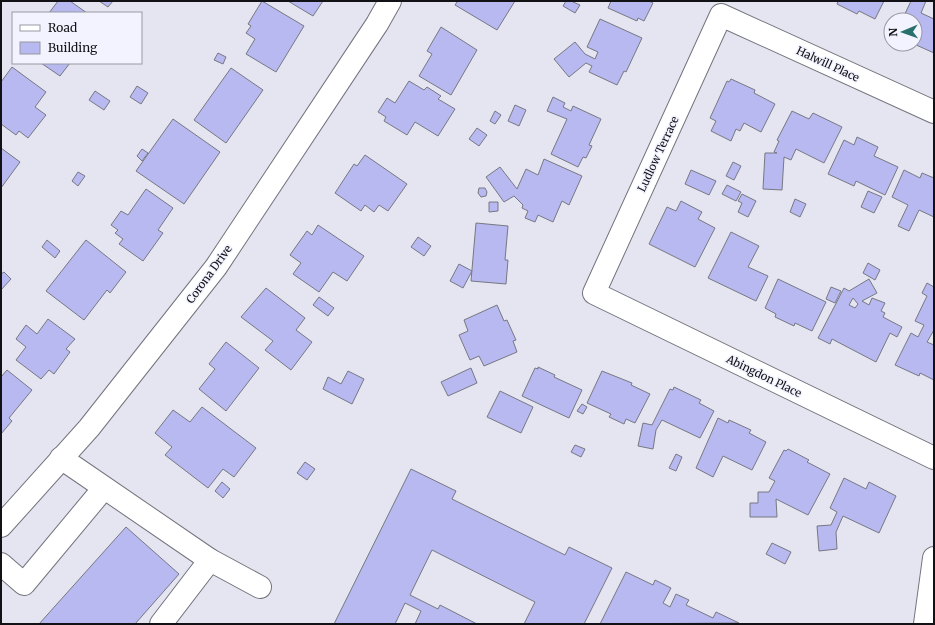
<svg xmlns="http://www.w3.org/2000/svg" width="935" height="625" font-family="Merriweather,serif">
<style>
.building{fill:#b7b9f0;stroke:#777882;fill-rule:evenodd}
.lines{fill:none;stroke-linecap:round;stroke-linejoin:round}
.minor-casing{stroke:#73737d;stroke-width:24}
.minor{stroke:#fff;stroke-width:22}
.labels{text-anchor:middle;dominant-baseline:central;stroke-width:3;stroke-linejoin:round;paint-order:stroke}
.street-label{font-size:11px;fill:#121216;stroke:#f2f3fe}
</style>
<rect width="100%" height="100%" fill="#e5e5f1"/>
<!-- building -->
<g class="building">
<polygon points="58,1 70,1 87,13 49,13"/>
<polygon points="99,1 113,1 108,7"/>
<polygon points="262,1 304,26 276,72 246,54 255,39 246,33 251,26 248,24"/>
<polygon points="288,1 323,1 313,16"/>
<polygon points="456,1 515,1 497,30 455,5 457,2"/>
<polygon points="566,1 571,1 580,5 575,13 563,6"/>
<polygon points="611,1 649,1 653,3 644,21 638,18 637,21 608,8"/>
<polygon points="838,1 884,1 875,19 859,11 857,14 837,4"/>
<polygon points="911,1 926,1 921,13 934,19 934,53 914,44 915,20 902,20"/>
<polygon points="600,19 642,38 626,72 624,71 617,85 589,72 592,66 586,63 569,77 554,59 575,42 585,54 595,59 598,52 587,47"/>
<polygon points="441,27 477,50 451,95 419,76 432,54 427,51"/>
<polygon points="218,53 226,57 223,64 214,60"/>
<polygon points="41,63 70,63 60,76"/>
<polygon points="12,67 46,92 35,107 46,115 28,138 19,131 16,135 1,124 1,82"/>
<polygon points="231,68 263,90 226,143 194,120"/>
<polygon points="731,79 755,90 754,93 775,104 761,132 744,123 740,131 736,129 731,141 711,131 716,121 710,118 727,81 729,82"/>
<polygon points="409,81 424,90 427,87 441,96 438,99 455,109 438,136 415,122 407,135 384,121 386,117 378,112 387,98 395,103"/>
<polygon points="137,86 148,93 141,104 130,97"/>
<polygon points="95,91 110,101 104,110 89,100"/>
<polygon points="553,97 565,103 563,107 571,111 573,106 601,119 589,145 592,146 586,158 583,157 578,167 551,154 567,119 547,111"/>
<polygon points="515,105 526,110 519,126 508,121"/>
<polygon points="495,111 501,115 495,124 490,121"/>
<polygon points="792,111 809,119 813,113 842,127 824,163 796,149 791,160 784,157 782,190 763,189 765,153 777,153 774,152 779,141 777,140"/>
<polygon points="173,119 220,152 184,204 136,171"/>
<polygon points="477,128 487,135 479,146 469,139"/>
<polygon points="857,137 878,147 874,156 898,167 885,195 856,181 854,186 828,174 844,140 854,145"/>
<polygon points="1,148 20,162 1,188"/>
<polygon points="142,149 148,153 142,161 137,156"/>
<polygon points="365,155 407,184 388,211 379,205 374,212 365,205 361,211 335,193 354,164 357,166"/>
<polygon points="544,159 582,176 569,205 562,201 553,222 538,215 535,222 525,218 528,211 522,208 523,205 514,196 504,202 486,177 500,167 517,189 526,169 538,175"/>
<polygon points="733,162 741,166 734,180 726,176"/>
<polygon points="691,170 716,181 709,195 685,184"/>
<polygon points="904,170 920,178 922,173 934,178 934,217 919,210 909,231 898,226 908,205 892,197"/>
<polygon points="78,172 85,176 78,186 72,181"/>
<polygon points="727,185 741,192 736,201 722,194"/>
<polygon points="479,188 485,188 487,192 486,196 481,197 478,193"/>
<polygon points="146,189 173,208 158,230 163,233 143,261 119,244 123,239 115,233 118,230 111,225 121,211 128,215"/>
<polygon points="868,191 882,197 874,213 861,207"/>
<polygon points="742,194 756,201 748,217 738,212 742,203 738,201"/>
<polygon points="795,199 806,204 800,217 790,212"/>
<polygon points="681,201 702,212 698,219 715,228 695,267 649,244 667,207 676,211"/>
<polygon points="489,202 498,202 498,211 489,212"/>
<polygon points="476,223 508,226 505,260 508,260 506,284 471,281"/>
<polygon points="318,225 364,256 347,281 333,272 319,292 293,274 301,263 290,255 307,231 312,235"/>
<polygon points="731,232 759,246 748,267 768,276 756,301 708,278"/>
<polygon points="418,237 431,246 424,256 411,247"/>
<polygon points="47,240 60,251 55,258 42,247"/>
<polygon points="86,240 126,272 110,293 107,290 84,320 46,291"/>
<polygon points="868,263 880,270 875,280 863,273"/>
<polygon points="459,264 472,271 463,288 450,281"/>
<polygon points="4,272 11,279 1,290 1,274"/>
<polygon points="778,279 826,302 812,331 795,323 794,326 775,317 776,314 765,308"/>
<path d="M 869,279 L 877,293 L 862,301 L 869,305 L 872,298 L 885,303 L 881,311 L 885,313 L 883,317 L 902,327 L 897,337 L 890,333 L 876,362 L 832,339 L 830,344 L 818,338 L 844,288 L 849,291 ZM 853,298 L 858,304 L 855,308 L 849,305 Z"/>
<polygon points="927,283 934,287 934,330 927,342 934,345 934,380 920,373 919,376 895,365 911,333 918,337 924,325 915,321 927,296 922,293"/>
<polygon points="831,287 841,291 835,303 826,299"/>
<polygon points="266,288 305,318 296,330 312,342 291,370 265,350 273,341 241,317"/>
<polygon points="319,297 334,308 328,316 313,305"/>
<polygon points="497,305 504,321 507,320 516,340 513,341 517,352 484,366 479,356 470,360 459,335 468,331 464,320"/>
<polygon points="48,319 75,339 66,349 70,352 54,374 49,370 41,379 16,360 26,347 16,339 26,325 37,334"/>
<polygon points="226,342 259,368 226,411 199,389 215,369 209,364"/>
<polygon points="538,367 555,375 554,377 582,390 569,418 522,396 535,368 538,369"/>
<polygon points="471,368 477,383 448,396 441,382"/>
<polygon points="7,370 32,390 9,418 12,421 1,434 1,377"/>
<polygon points="348,371 364,379 352,404 323,389 328,377 341,384"/>
<polygon points="602,371 632,383 631,385 650,394 635,423 626,419 624,424 609,417 611,414 587,403"/>
<polygon points="674,387 701,400 699,403 714,411 700,438 662,420 656,430 653,449 638,446 643,423 652,425 670,389 673,390"/>
<polygon points="500,391 533,407 521,433 487,417"/>
<polygon points="582,404 587,407 583,414 577,411"/>
<polygon points="202,407 256,448 234,477 223,469 208,488 165,455 172,447 155,433 173,410 190,422"/>
<polygon points="718,418 728,423 729,420 751,430 749,433 766,442 752,470 723,456 713,477 696,468"/>
<polygon points="575,445 585,449 581,457 571,452"/>
<polygon points="788,449 809,460 807,462 830,474 808,515 776,499 777,517 750,517 750,503 758,503 758,492 769,492 775,481 769,478 784,450 786,451"/>
<polygon points="676,454 682,457 676,471 669,468"/>
<polygon points="305,462 315,469 307,480 297,473"/>
<polygon points="411,469 456,491 452,499 565,555 569,547 612,568 584,624 524,624 535,602 432,550 410,595 438,609 440,605 477,624 415,624 421,611 405,603 395,624 334,624"/>
<polygon points="844,478 866,489 869,482 896,496 879,533 843,516 836,532 837,549 819,551 817,526 831,525 837,512 830,508"/>
<polygon points="222,482 230,489 223,498 215,491"/>
<polygon points="126,527 179,574 135,624 39,624"/>
<polygon points="772,543 791,552 785,564 766,554"/>
<polygon points="626,572 653,585 655,580 671,588 663,603 670,607 676,594 689,600 686,605 713,618 716,612 739,623 600,624"/>
</g>
<g class="lines">
<defs>
<g id="minor">
<polyline points="934,112 721,15 594,293 934,458"/>
<polyline points="61,458 210,560 161,624"/>
<polyline points="1,526 89,428 216,267 377,24 390,1"/>
<polyline points="210,560 260,587"/>
<polyline points="1,564 24,584 104,488"/>
<polyline points="925,624 934,558"/>
</g>
</defs>
<!-- minor casing -->
<use href="#minor" class="minor-casing"/>
<!-- minor -->
<use href="#minor" class="minor"/>
</g>
<g class="labels">
<!-- street labels -->
<g class="street-label">
<text transform="translate(828 64) rotate(25)">Halwill Place</text>
<text transform="translate(658 154) rotate(-65)">Ludlow Terrace</text>
<text transform="translate(209 274) rotate(-54)">Corona Drive</text>
<text transform="translate(764 376) rotate(26)">Abingdon Place</text>
</g>
</g>
<!-- border -->
<rect width="935" height="625" fill="none" stroke="#121216" stroke-width="4"/>
<!-- legend -->
<rect x="12" y="12" width="130" height="52" fill="#f2f3fe" stroke="#9899a1"/>
<rect x="20" y="25" width="20" height="6" fill="#ffffff" stroke="#9899a1"/>
<text x="48" y="32" font-size="12" fill="#121216">Road</text>
<rect x="20" y="42" width="20" height="12" fill="#b7b9f0" stroke="#9899a1"/>
<text x="48" y="52" font-size="12" fill="#121216">Building</text>
<!-- north arrow -->
<g transform="translate(903 32) rotate(268)"><circle r="19" fill="#f2f3fe" stroke="#9899a1"/>
<path d="M0-3L7 15L0 10L-7 15Z" fill="#27706c"/>
<text y="-6" font-size="11" font-weight="bold" text-anchor="middle" fill="#121216">N</text>
</g>
</svg>
